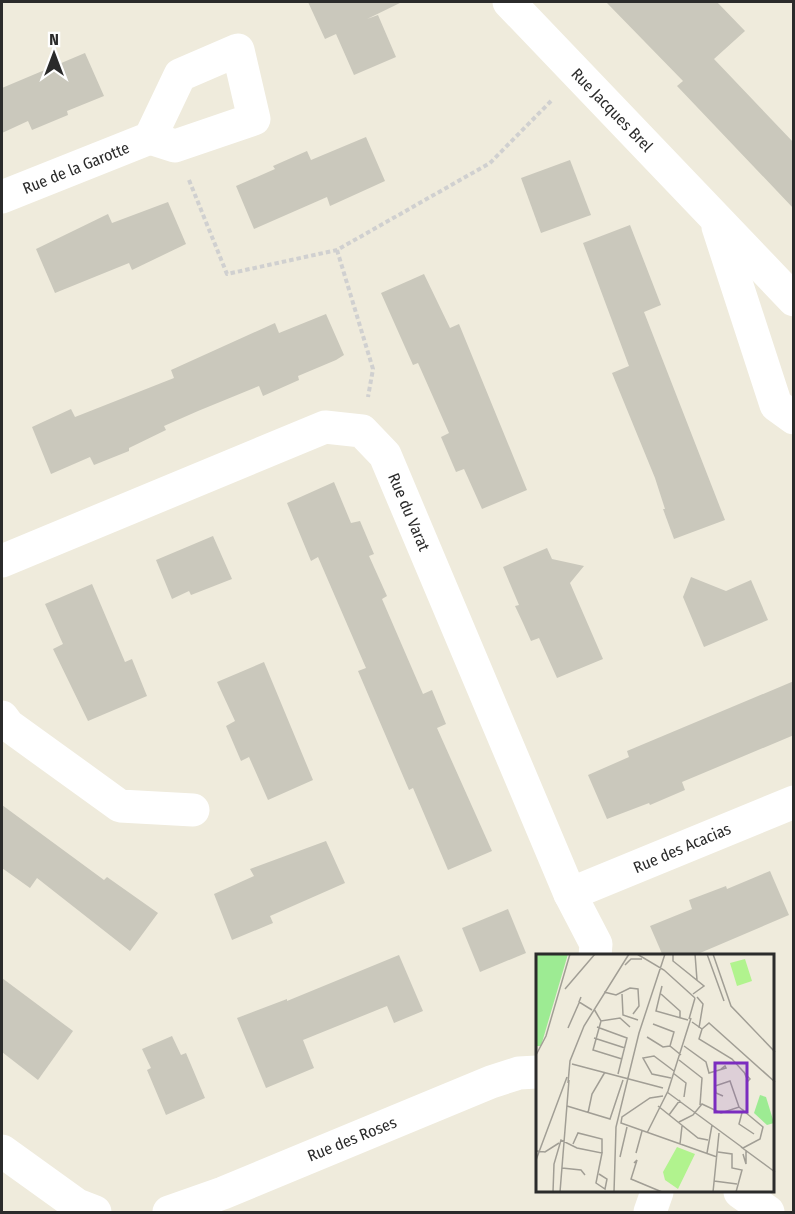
<svg xmlns="http://www.w3.org/2000/svg" width="795" height="1214" font-family="'Fira Sans Condensed',sans-serif">
<style>
.building{fill:#cac8bc}
.lines{fill:none;stroke-linecap:round;stroke-linejoin:round}
.path{stroke:#d0d0d0;stroke-width:4;stroke-dasharray:4.5 3;stroke-linecap:butt}
.street{stroke:#fff;stroke-width:33}
.labels{text-anchor:middle;dominant-baseline:central;stroke-width:5;stroke-linejoin:round;paint-order:stroke}
.street-label{font-size:16px;fill:#2b2b2b;stroke:#fff}
.inset-road{fill:none;stroke:#a19e95;stroke-width:1.5}
.view{fill:#7b2cbf;fill-opacity:0.15;stroke:#7b2cbf;stroke-width:3}
.inset-edge{fill:none;stroke:#2b2b2b;stroke-width:3}
</style>
<rect width="100%" height="100%" fill="#efebdc"/>
<!-- building -->
<g class="building">
<polygon points="308,2 402,2 367,19 378,15 396,57 354,75 336,34 325,39"/>
<polygon points="606,2 717,2 745,31 714,59 794,143 794,209 677,86 683,81"/>
<polygon points="85,53 104,96 67,111 68,115 32,130 28,121 2,133 2,88"/>
<polygon points="366,137 385,181 330,206 327,197 254,229 236,186 275,169 273,166 307,151 311,160"/>
<polygon points="570,160 591,215 541,233 521,178"/>
<polygon points="168,202 186,244 132,270 129,263 55,293 36,249 108,214 112,223"/>
<polygon points="630,225 661,305 644,312 725,520 674,539 663,509 665,509 655,478 612,373 629,366 583,243"/>
<polygon points="424,274 450,328 459,324 527,490 482,509 464,469 456,472 441,437 449,433 418,363 413,365 381,293"/>
<polygon points="326,314 344,355 336,360 298,376 299,380 263,396 259,386 198,411 164,426 166,430 129,448 129,451 94,465 90,457 51,474 32,427 71,409 75,417 174,378 171,370 275,323 279,333"/>
<polygon points="334,482 351,523 360,521 374,554 369,556 387,596 382,599 423,694 432,690 446,724 437,728 492,851 448,870 413,788 409,790 358,671 366,668 318,557 311,561 287,503"/>
<polygon points="213,536 232,579 191,595 189,591 172,599 156,560"/>
<polygon points="547,548 552,559 584,566 570,583 603,659 557,678 539,638 531,641 523,623 515,606 519,605 503,567"/>
<polygon points="691,577 726,591 751,580 768,620 704,647 683,597"/>
<polygon points="92,584 125,662 132,659 147,696 88,721 53,649 63,644 45,604"/>
<polygon points="264,662 313,780 268,800 249,757 241,761 226,726 235,721 217,682"/>
<polygon points="794,681 794,735 682,782 685,790 650,805 649,803 607,819 588,775 629,757 627,751"/>
<polygon points="2,805 104,880 107,877 158,913 130,951 37,878 30,888 2,868"/>
<polygon points="326,841 345,883 270,916 273,923 232,940 214,894 254,876 250,869"/>
<polygon points="770,871 789,915 693,956 663,956 650,926 692,909 689,900 726,886 727,889"/>
<polygon points="508,909 526,953 480,972 462,928"/>
<polygon points="399,955 423,1011 394,1023 387,1006 303,1040 314,1068 266,1088 237,1018 287,999 287,1001"/>
<polygon points="2,978 73,1031 38,1080 2,1052"/>
<polygon points="172,1036 181,1055 186,1053 205,1098 166,1115 147,1070 151,1068 142,1049"/>
</g>
<g class="lines">
<!-- path -->
<g class="path">
<polyline points="189,180 227,274 337,250 490,163 553,99"/>
<polyline points="337,250 373,369 368,397"/>
</g>
<!-- street -->
<g class="street">
<polyline points="509,2 794,300"/>
<polyline points="2,197 150,138 175,146 254,119 238,50 180,75 150,138"/>
<polyline points="718,227 776,405 794,418"/>
<polyline points="2,561 325,427 362,431 385,455 570,894 596,944 595,956"/>
<polyline points="2,717 8,725 120,806 193,810"/>
<polyline points="570,894 794,802"/>
<polyline points="2,1151 77,1205 95,1212"/>
<polyline points="740,1192 768,1212"/>
<polyline points="169,1212 223,1193 491,1082 519,1073 537,1072"/>
<polyline points="650,1212 657,1192"/>
</g>
</g>
<g class="labels">
<!-- street labels -->
<g class="street-label">
<text transform="translate(612 110) rotate(46)">Rue Jacques Brel</text>
<text transform="translate(76 168) rotate(-22)">Rue de la Garotte</text>
<text transform="translate(409 512) rotate(67)">Rue du Varat</text>
<text transform="translate(682 848) rotate(-23)">Rue des Acacias</text>
<text transform="translate(352 1139) rotate(-22)">Rue des Roses</text>
</g>
</g>
<!-- overview -->
<g transform="translate(536 954)">
<rect width="238" height="238" fill="#efebdc"/>
<path d="M 0,0 L 32,0 L 5,92 L 0,92 ZM 224,141 L 230,143 L 238,169 L 231,171 L 218,159 Z" fill="#9deb93"/>
<path d="M 209,5 L 216,27 L 201,32 L 194,9 ZM 141,193 L 159,200 L 142,235 L 129,226 L 127,218 Z" fill="#b1f38e"/>
<path class="inset-road" d="M 101,0 L 128,16 L 159,44M 137,0 L 137,7 L 168,32 L 157,40M 159,0 L 161,26M 171,0 L 188,47M 177,0 L 195,52 L 239,98M 89,11 L 95,5 L 106,5M 126,32 L 120,57 L 152,66M 29,35 L 59,0M 68,38 L 80,41 L 94,34 L 102,35 L 103,52 L 97,60M 86,40 L 87,61 L 102,66M 125,40 L 144,57 L 144,64M 45,43 L 43,48 L 56,56M 161,43 L 167,50 L 163,74M 58,55 L 65,67 L 84,64 L 94,73M 153,65 L 159,44M 65,67 L 57,96 L 86,105M 156,68 L 166,75 L 163,85 L 196,105 L 214,125 L 212,127 L 208,118M 117,70 L 138,78 L 134,92 L 145,101M 61,73 L 91,84 L 82,120M 32,74 L 43,49M 166,75 L 173,69 L 239,128M 111,83 L 127,93 L 134,92M 58,84 L 89,94M 148,92 L 170,108 L 173,119 L 190,114 L 189,112 L 185,115M 0,101 L 10,82 L 34,0M 143,106 L 166,124 L 164,151M 36,110 L 127,134M 137,119 L 150,129 L 148,143M 135,124 L 116,120 L 107,104 L 118,102 L 138,117M 32,129 L 34,107 L 48,72 L 93,0M 131,138 L 207,194M 127,142 L 114,144 L 86,163 L 85,169 L 181,203M 187,142 L 180,139 L 179,132 L 194,127 L 203,153M 31,152 L 74,165 L 87,126M 122,152 L 162,184 L 172,186M 207,155 L 203,170 L 218,180M 52,159 L 56,140 L 69,118M 133,161 L 144,146M 143,168 L 157,161 L 166,150 L 185,159 L 203,153 L 227,173 L 224,185 L 207,194M 111,179 L 132,137 L 155,64M 37,190 L 42,179 L 66,185 L 66,199M 144,190 L 146,172M 205,193 L 239,218M 1,197 L 9,198 L 23,189M 182,198 L 196,200 L 196,214 L 206,216 L 200,238M 100,199 L 106,177M 171,199 L 176,171M 207,200 L 210,210 L 210,196M 84,203 L 91,173M 0,206 L 31,123M 98,209 L 101,206 L 95,225 L 126,238M 26,214 L 45,216 L 49,221M 178,227 L 201,230M 17,238 L 18,210 L 25,186 L 41,194 L 66,199 L 60,229 L 69,235 L 71,225 L 63,220M 24,238 L 33,126M 78,238 L 80,173 L 103,79 L 129,0M 177,238 L 183,179"/>
<path class="view" d="M 179,109 L 211,109 L 211,158 L 179,158 Z"/>
<rect width="238" height="238" class="inset-edge"/>
</g>
<!-- border -->
<rect width="795" height="1214" fill="none" stroke="#2b2b2b" stroke-width="6"/>
<!-- north arrow -->
<g transform="translate(54 54)" stroke="#ffffff" stroke-width="4.5" paint-order="stroke">
<path d="M0-4.5L10 22L0 15L-10 22Z" fill="#2b2b2b"/>
<text y="-9" font-size="16" font-weight="bold" text-anchor="middle" fill="#2b2b2b">N</text>
</g>
</svg>
